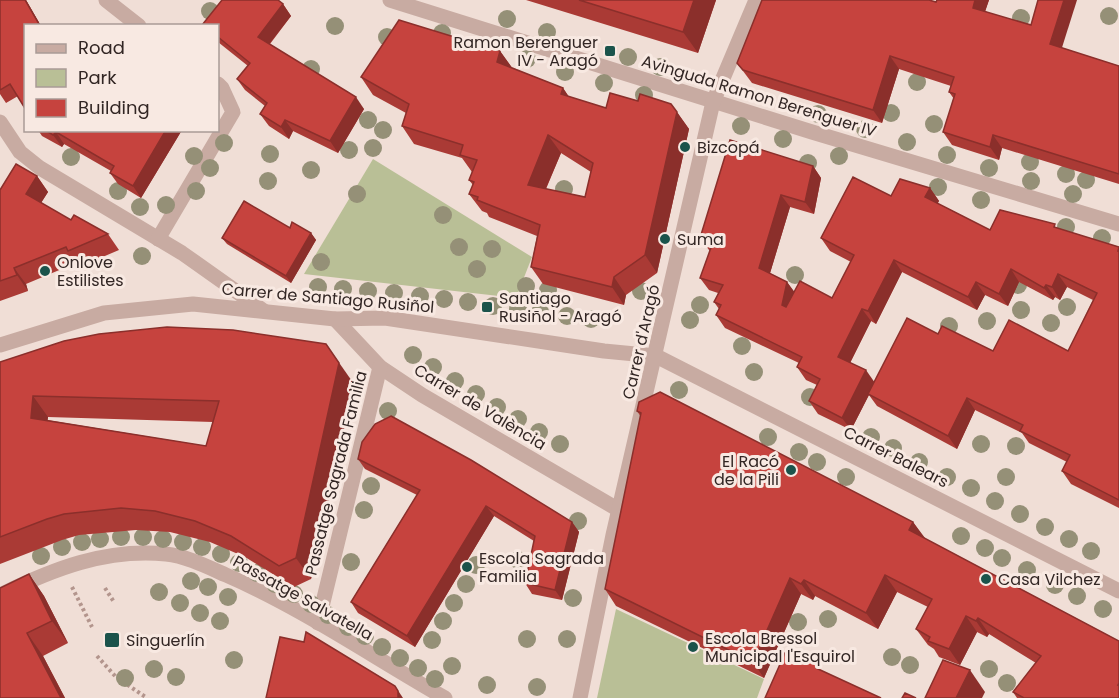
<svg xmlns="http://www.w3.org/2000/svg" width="1119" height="698" font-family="Poppins,sans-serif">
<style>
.green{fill:#b9bf96}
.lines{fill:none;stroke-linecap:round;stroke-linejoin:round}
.path{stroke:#b3958d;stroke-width:4;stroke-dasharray:3 3;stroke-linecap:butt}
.street{stroke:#c8aba2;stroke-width:15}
.tree{fill:#959077}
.wall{fill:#aa3a35;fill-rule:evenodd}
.shaded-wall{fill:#8b2f2b}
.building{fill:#c6433e;stroke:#8b2f2b;stroke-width:1.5;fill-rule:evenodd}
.poi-dot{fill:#1b534b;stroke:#f8e9e2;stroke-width:2}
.labels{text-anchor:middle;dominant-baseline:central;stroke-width:6;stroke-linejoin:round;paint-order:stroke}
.poi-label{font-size:16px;fill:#322624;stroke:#f8e9e2;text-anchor:start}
.street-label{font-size:16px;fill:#322624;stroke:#f8e9e2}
</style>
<rect width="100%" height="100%" fill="#f0ded6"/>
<!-- green -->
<g class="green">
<polygon points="373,159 532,257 516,298 304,274"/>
<polygon points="616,609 764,679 757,698 597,698"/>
</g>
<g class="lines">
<!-- path -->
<g class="path">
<polyline points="72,587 92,627"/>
<polyline points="105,588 114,602"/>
<polyline points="97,656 116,677 147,698"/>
</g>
<!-- street -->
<g class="street">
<polyline points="106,0 139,26"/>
<polyline points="390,0 812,132 1119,224"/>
<polyline points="0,122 20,152 40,168 182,253 264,311"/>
<polyline points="158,239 233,112 222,88 218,84"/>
<polyline points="335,319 380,367 422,395 619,510"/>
<polyline points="0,345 104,313 193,304 335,319 385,318 604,351 656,356 1119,591"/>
<path d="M 0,595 C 53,569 106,548 166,554 C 186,556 208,567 226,575 C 302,608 373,657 445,698"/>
<polyline points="318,623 380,367"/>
<polyline points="580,698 613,535 713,102 756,0"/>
</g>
</g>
<!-- trees -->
<g class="tree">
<circle cx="210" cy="11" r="9"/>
<circle cx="1109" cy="16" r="9"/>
<circle cx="1021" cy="18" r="9"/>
<circle cx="507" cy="19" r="9"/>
<circle cx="335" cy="26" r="9"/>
<circle cx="547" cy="32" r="9"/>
<circle cx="442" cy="33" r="9"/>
<circle cx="387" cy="37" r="9"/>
<circle cx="628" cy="57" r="9"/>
<circle cx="527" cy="59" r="9"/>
<circle cx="660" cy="67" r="9"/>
<circle cx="311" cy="69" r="9"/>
<circle cx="565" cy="72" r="9"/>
<circle cx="917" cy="82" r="9"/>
<circle cx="604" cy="83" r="9"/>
<circle cx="644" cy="95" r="9"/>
<circle cx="891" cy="113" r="9"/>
<circle cx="818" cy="114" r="9"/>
<circle cx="368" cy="120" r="9"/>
<circle cx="934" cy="124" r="9"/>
<circle cx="741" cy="126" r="9"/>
<circle cx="865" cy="129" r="9"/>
<circle cx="383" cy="130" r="9"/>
<circle cx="783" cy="139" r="9"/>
<circle cx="907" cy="142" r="9"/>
<circle cx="224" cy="143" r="9"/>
<circle cx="373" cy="148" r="9"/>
<circle cx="349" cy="150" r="9"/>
<circle cx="270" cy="154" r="9"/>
<circle cx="947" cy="155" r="9"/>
<circle cx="194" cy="156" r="9"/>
<circle cx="839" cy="156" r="9"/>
<circle cx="71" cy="157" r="9"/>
<circle cx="1030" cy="162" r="9"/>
<circle cx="808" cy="163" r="9"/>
<circle cx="210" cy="168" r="9"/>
<circle cx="989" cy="168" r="9"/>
<circle cx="311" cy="170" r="9"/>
<circle cx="1066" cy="174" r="9"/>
<circle cx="1086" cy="180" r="9"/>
<circle cx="268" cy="181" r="9"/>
<circle cx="1031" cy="181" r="9"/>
<circle cx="938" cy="187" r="9"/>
<circle cx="564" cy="189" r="9"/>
<circle cx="118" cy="191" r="9"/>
<circle cx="196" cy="191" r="9"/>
<circle cx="357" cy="194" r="9"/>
<circle cx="1073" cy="194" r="9"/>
<circle cx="981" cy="200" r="9"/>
<circle cx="166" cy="205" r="9"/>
<circle cx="140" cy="207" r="9"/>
<circle cx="443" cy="215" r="9"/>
<circle cx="1066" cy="227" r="9"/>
<circle cx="1102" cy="238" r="9"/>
<circle cx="459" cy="247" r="9"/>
<circle cx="492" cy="249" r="9"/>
<circle cx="142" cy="256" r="9"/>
<circle cx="321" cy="262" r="9"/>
<circle cx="477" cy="269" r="9"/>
<circle cx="795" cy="275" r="9"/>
<circle cx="1018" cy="285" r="9"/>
<circle cx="526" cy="286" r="9"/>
<circle cx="318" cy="287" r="9"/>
<circle cx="343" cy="289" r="9"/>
<circle cx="548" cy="290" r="9"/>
<circle cx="368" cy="291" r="9"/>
<circle cx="641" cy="291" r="9"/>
<circle cx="394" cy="293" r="9"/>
<circle cx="420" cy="296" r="9"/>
<circle cx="444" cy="299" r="9"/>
<circle cx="468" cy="302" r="9"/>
<circle cx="700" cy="305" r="9"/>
<circle cx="493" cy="306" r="9"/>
<circle cx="1067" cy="307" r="9"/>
<circle cx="518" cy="309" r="9"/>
<circle cx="1021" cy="310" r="9"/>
<circle cx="540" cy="312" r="9"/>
<circle cx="567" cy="316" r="9"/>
<circle cx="591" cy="319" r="9"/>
<circle cx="690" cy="320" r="9"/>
<circle cx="987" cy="321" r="9"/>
<circle cx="1051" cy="323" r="9"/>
<circle cx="949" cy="326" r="9"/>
<circle cx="742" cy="346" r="9"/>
<circle cx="413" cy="355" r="9"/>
<circle cx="433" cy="367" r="9"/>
<circle cx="754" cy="372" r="9"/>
<circle cx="455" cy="381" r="9"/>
<circle cx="679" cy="390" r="9"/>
<circle cx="476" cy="394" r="9"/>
<circle cx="810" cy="397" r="9"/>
<circle cx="497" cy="407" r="9"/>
<circle cx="388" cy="411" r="9"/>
<circle cx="518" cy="419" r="9"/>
<circle cx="539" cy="432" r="9"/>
<circle cx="768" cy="437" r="9"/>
<circle cx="871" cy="437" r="9"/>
<circle cx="560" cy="444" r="9"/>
<circle cx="981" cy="444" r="9"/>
<circle cx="1016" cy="446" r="9"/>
<circle cx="893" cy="448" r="9"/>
<circle cx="799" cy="452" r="9"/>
<circle cx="817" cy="462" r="9"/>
<circle cx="919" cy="462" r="9"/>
<circle cx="846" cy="477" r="9"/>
<circle cx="947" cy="477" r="9"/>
<circle cx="1006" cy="477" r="9"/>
<circle cx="371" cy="486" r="9"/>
<circle cx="971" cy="488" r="9"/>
<circle cx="995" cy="501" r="9"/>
<circle cx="364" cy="510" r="9"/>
<circle cx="1020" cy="514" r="9"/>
<circle cx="578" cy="521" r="9"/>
<circle cx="1045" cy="527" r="9"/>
<circle cx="961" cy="536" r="9"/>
<circle cx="121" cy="537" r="9"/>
<circle cx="143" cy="537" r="9"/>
<circle cx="100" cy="539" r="9"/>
<circle cx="163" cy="539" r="9"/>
<circle cx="1069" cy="539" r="9"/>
<circle cx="82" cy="542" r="9"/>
<circle cx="183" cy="542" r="9"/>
<circle cx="62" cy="547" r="9"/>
<circle cx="202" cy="547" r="9"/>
<circle cx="985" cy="548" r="9"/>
<circle cx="1091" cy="551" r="9"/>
<circle cx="221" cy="554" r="9"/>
<circle cx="41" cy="556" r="9"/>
<circle cx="1002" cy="558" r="9"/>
<circle cx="518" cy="560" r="9"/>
<circle cx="351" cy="562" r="9"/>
<circle cx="239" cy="563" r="9"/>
<circle cx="476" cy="565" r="9"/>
<circle cx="1027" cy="570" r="9"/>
<circle cx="257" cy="573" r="9"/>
<circle cx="191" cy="581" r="9"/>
<circle cx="275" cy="584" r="9"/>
<circle cx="466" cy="584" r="9"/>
<circle cx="1055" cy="585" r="9"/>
<circle cx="208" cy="587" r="9"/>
<circle cx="159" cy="592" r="9"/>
<circle cx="294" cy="594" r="9"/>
<circle cx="1077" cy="596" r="9"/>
<circle cx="228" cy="597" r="9"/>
<circle cx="573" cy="598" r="9"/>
<circle cx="180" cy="603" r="9"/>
<circle cx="454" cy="603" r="9"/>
<circle cx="311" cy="604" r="9"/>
<circle cx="1103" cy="609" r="9"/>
<circle cx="200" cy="613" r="9"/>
<circle cx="328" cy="615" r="9"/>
<circle cx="828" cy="619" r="9"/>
<circle cx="220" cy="621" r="9"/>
<circle cx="443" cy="621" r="9"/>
<circle cx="798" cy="622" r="9"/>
<circle cx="348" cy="627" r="9"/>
<circle cx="365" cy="636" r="9"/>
<circle cx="527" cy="639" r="9"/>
<circle cx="567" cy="639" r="9"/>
<circle cx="432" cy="640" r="9"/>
<circle cx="382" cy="647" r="9"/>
<circle cx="892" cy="657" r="9"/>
<circle cx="400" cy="658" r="9"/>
<circle cx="234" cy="660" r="9"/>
<circle cx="910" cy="665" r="9"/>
<circle cx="452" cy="666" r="9"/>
<circle cx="418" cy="668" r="9"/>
<circle cx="154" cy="669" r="9"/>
<circle cx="989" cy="669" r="9"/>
<circle cx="176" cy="677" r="9"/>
<circle cx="125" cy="678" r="9"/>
<circle cx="435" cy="679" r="9"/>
<circle cx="1007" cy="683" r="9"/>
<circle cx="487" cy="685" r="9"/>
<circle cx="537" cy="687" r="9"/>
</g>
<!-- wall -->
<g class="wall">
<polygon points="0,0 26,0 41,26 26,26 18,96 6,103 0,94"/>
<polygon points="526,0 716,0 698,53"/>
<polygon points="937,0 989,0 985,11 1062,48 1119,66 1119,184 1002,148 999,160 952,145 943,132 954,99 949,92 951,86 899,69 882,123 752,83 737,63 936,2"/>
<polygon points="283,4 291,16 270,44 364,109 338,153 293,131 289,139 269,126 260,114 265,106 245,90 237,79 248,66 218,42 218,26"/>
<path d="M 500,51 L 512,68 L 563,88 L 569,97 L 606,108 L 638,101 L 671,104 L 689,129 L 657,273 L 626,295 L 624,305 L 543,284 L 531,267 L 537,236 L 489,217 L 487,213 L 482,211 L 469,194 L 473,185 L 469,180 L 472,172 L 462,158 L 414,144 L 402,126 L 406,113 L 373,95 L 361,77 ZM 561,153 L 591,172 L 585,197 L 546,189 Z"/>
<polygon points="38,130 182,130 141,198 118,184 110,173 111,171 64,144 62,147 42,136"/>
<path d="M 813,166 L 821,178 L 814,214 L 790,207 L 770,273 L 787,282 L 794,292 L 832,298 L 851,262 L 830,251 L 821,238 L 891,196 L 930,188 L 939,201 L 937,203 L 990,230 L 1057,228 L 1119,247 L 1119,508 L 1071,484 L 1062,471 L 1067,462 L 1029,443 L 1022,433 L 975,410 L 957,449 L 877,406 L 869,395 L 851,430 L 818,414 L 809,401 L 817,385 L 806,380 L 797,367 L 799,363 L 725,328 L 716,315 L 719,309 L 714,302 L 718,293 L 709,290 L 700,278 L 710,251 L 709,250 L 700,238 ZM 902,272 L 977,310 L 985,295 L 1008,306 L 1019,282 L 1053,300 L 1055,297 L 1060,300 L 1067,287 L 1093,300 L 1068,351 L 993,351 L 938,334 L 874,382 L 850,363 L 871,321 L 876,324 Z"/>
<polygon points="37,176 48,192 41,203 71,220 108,234 119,250 79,267 76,263 26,284 28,291 0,301 0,190"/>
<polygon points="290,228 311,233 316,240 291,283 227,244 222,238"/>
<path d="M 0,362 L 354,384 L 311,579 L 294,587 L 245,557 L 210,542 L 170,532 L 136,530 L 79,535 L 62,540 L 0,564 ZM 48,417 L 213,422 L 206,446 L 47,420 Z"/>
<polygon points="637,411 913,522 924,538 1119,698 1017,698 1013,692 1036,663 989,634 987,637 977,632 960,665 939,657 934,649 928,645 916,629 928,607 897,592 878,629 815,596 813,600 801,594 764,678 616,606 605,589 641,417"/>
<polygon points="358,459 572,522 579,532 562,600 532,594 525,583 534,541 494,516 415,647 358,613 351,602 417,495 365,469"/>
<polygon points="29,574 44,596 68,643 43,656 65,698 0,698"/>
</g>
<!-- shaded-wall -->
<g class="shaded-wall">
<polygon points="25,0 26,0 41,26 40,26"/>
<polygon points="694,0 716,0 698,53 683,32"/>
<polygon points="975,0 989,0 982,21 973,8"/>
<polygon points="1064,0 1077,0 1059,57 1050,44"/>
<polygon points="283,4 291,16 266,48 258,37"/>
<polygon points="500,51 513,69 497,62"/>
<polygon points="890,56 899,69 882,123 873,110"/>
<polygon points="563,88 575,106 561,94"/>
<polygon points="356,97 364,109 338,153 330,141"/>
<polygon points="677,112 689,129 657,273 645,255"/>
<polygon points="285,120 293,131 289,139 281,127"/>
<polygon points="166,130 182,130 141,198 133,186"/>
<polygon points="56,132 64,144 62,147 53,135"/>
<polygon points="548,135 561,153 540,202 528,185"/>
<polygon points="993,135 1002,148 999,160 990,147"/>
<polygon points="813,166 821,178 814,214 805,202"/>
<polygon points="37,176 48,192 37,209 26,194"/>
<polygon points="930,188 939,201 934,210 925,197"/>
<polygon points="781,195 790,207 768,280 759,268"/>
<polygon points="311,233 316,240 291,283 286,276"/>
<polygon points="894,260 902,272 876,324 868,311"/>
<polygon points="14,268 26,284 28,291 17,275"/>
<polygon points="1011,269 1019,282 1008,306 999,294"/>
<polygon points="1058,274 1067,287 1060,300 1052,287"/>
<polygon points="614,277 626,295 624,305 612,287"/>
<polygon points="787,282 796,294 791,318 782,305"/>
<polygon points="976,282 985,295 977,310 968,297"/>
<polygon points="1046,285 1055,297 1053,300 1044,288"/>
<polygon points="862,309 871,321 847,369 838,357"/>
<polygon points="326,344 354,384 311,579 296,558"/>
<polygon points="866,370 875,383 851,430 842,418"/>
<polygon points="33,396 48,417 46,439 31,418"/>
<polygon points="967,398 975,410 957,449 948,436"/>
<polygon points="486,506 494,516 415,647 407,636"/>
<polygon points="572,522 579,532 562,600 555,590"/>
<polygon points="913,522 925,538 920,547 909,530"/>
<polygon points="29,574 44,596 68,643 52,621"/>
<polygon points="885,575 897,592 878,629 866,613"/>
<polygon points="790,578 801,594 764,678 753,662"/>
<polygon points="804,580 815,596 813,600 801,584"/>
<polygon points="966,616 977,632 960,665 949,649"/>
<polygon points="978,618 989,634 987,637 976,621"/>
<polygon points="27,633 43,656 65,698 61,698"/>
<polygon points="970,670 985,692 982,698 956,698"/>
<polygon points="395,686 403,698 398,698"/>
</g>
<!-- building -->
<g class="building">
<polygon points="0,0 25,0 40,26 26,26 26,110 10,84 0,90"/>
<polygon points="222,0 278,0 283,4 258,37 356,97 330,141 285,120 281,127 260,114 267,103 237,79 250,63 218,37 218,26 202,25"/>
<polygon points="579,0 694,0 683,32"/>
<polygon points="762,0 929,0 936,2 937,0 975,0 973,8 1031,25 1038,0 1064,0 1050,44 1119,66 1119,174 993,135 990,147 943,132 955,94 949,92 954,77 890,56 873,110 743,70 737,63"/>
<path d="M 399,20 L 500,51 L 497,62 L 563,88 L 561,94 L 606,108 L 610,93 L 638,101 L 640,94 L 671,104 L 677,112 L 645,255 L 614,277 L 612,287 L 531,267 L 540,225 L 477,200 L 478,197 L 469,194 L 474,182 L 469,180 L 477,160 L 460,155 L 463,145 L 402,126 L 409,104 L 361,77 ZM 548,135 L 593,163 L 585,197 L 528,185 Z"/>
<polygon points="45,130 166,130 133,186 110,173 114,166 56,132 53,135"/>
<polygon points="730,140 813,166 805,202 781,195 759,268 787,282 782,305 786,307 800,281 832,298 854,255 821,238 853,177 891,196 900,179 930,188 925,197 990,230 1000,210 1055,224 1054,227 1119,247 1118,251 1119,251 1119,500 1062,471 1070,455 1020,431 1023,425 967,398 948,436 868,394 907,318 938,334 942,326 993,351 1009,320 1068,351 1097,293 1058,274 1052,287 1046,285 1044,288 1011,269 999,294 976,282 968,297 894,260 868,311 862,309 838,357 866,370 842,418 809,401 820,379 797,367 802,357 716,315 721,305 714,302 723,285 700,278 713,242 700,238"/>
<polygon points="16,164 37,176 26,194 71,220 74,215 108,234 68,251 66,247 14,268 17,275 0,281 0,190"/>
<polygon points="244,201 290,228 292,222 311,233 286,276 222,238"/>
<path d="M 167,327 L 233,330 L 326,344 L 339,363 L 296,558 L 279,566 L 231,536 L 195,521 L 155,511 L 121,508 L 64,514 L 47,519 L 0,537 L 0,362 L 64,341 L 99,334 ZM 33,396 L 219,401 L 206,446 L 31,418 Z"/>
<polygon points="660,392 913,522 909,530 1119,641 1119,683 1118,685 1119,685 1119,698 1024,698 1013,692 1041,656 978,618 976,621 966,616 949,649 928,641 930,637 916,629 932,599 885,575 866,613 804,580 801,584 790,578 753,662 605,589 641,413 637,411 639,402"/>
<polygon points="391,416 471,460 572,522 555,590 525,583 535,536 486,506 407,636 351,602 420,490 358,459 362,442 375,424"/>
<polygon points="29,574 52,621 27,633 61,698 0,698 0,588"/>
<polygon points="306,632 395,686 398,691 398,698 266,698 280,637 304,642"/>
<polygon points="785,653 817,665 816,668 881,698 765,698"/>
<polygon points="943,660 970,670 956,698 925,698"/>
<polygon points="905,693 916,698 902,698"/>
</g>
<!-- markers -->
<g class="poi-dot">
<rect x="604" y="45" width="12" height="12" rx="3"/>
<circle cx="685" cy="147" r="6"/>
<circle cx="665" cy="239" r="6"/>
<circle cx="45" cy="271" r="6"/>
<rect x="481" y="301" width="12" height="12" rx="3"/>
<circle cx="791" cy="470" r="6"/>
<circle cx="467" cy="567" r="6"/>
<circle cx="986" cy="579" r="6"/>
<rect x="104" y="632" width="16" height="16" rx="3"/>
<circle cx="693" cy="647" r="6"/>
</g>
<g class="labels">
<!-- poi labels -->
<g class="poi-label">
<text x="598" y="42" text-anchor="end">Ramon Berenguer<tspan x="598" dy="18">IV - Aragó</tspan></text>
<text x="697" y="147">Bizcopá</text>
<text x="677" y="239">Suma</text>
<text x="57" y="262">Onlove<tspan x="57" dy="18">Estilistes</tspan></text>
<text x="499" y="298">Santiago<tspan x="499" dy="18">Rusiñol - Aragó</tspan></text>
<text x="779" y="461" text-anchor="end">El Racó<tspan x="779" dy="18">de la Pili</tspan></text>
<text x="479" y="558">Escola Sagrada<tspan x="479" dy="18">Familia</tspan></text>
<text x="998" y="579">Casa Vilchez</text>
<text x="705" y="638">Escola Bressol<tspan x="705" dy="18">Municipal l'Esquirol</tspan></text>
<text x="126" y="640">Singuerlín</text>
</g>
<!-- street labels -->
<g class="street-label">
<text transform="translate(759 96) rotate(17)">Avinguda Ramon Berenguer IV</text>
<text transform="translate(328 298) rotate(5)">Carrer de Santiago Rusiñol</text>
<text transform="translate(641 342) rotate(-77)">Carrer d'Aragó</text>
<text transform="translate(480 407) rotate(31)">Carrer de València</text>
<text transform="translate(896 457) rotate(27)">Carrer Balears</text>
<text transform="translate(336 473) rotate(-76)">Passatge Sagrada Familia</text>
<text transform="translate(303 598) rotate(29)">Passatge Salvatella</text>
</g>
</g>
<!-- legend -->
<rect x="24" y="24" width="195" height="108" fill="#f8e9e2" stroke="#a99b96" stroke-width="1.5"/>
<rect x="36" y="44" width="30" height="9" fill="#c8aba2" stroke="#a99b96" stroke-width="1.5"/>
<text x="78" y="54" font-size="18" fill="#322624">Road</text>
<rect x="36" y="69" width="30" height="18" fill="#b9bf96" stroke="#a99b96" stroke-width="1.5"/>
<text x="78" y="84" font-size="18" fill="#322624">Park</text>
<rect x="36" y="99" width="30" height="18" fill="#c6433e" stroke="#a99b96" stroke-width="1.5"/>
<text x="78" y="114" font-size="18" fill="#322624">Building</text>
</svg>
